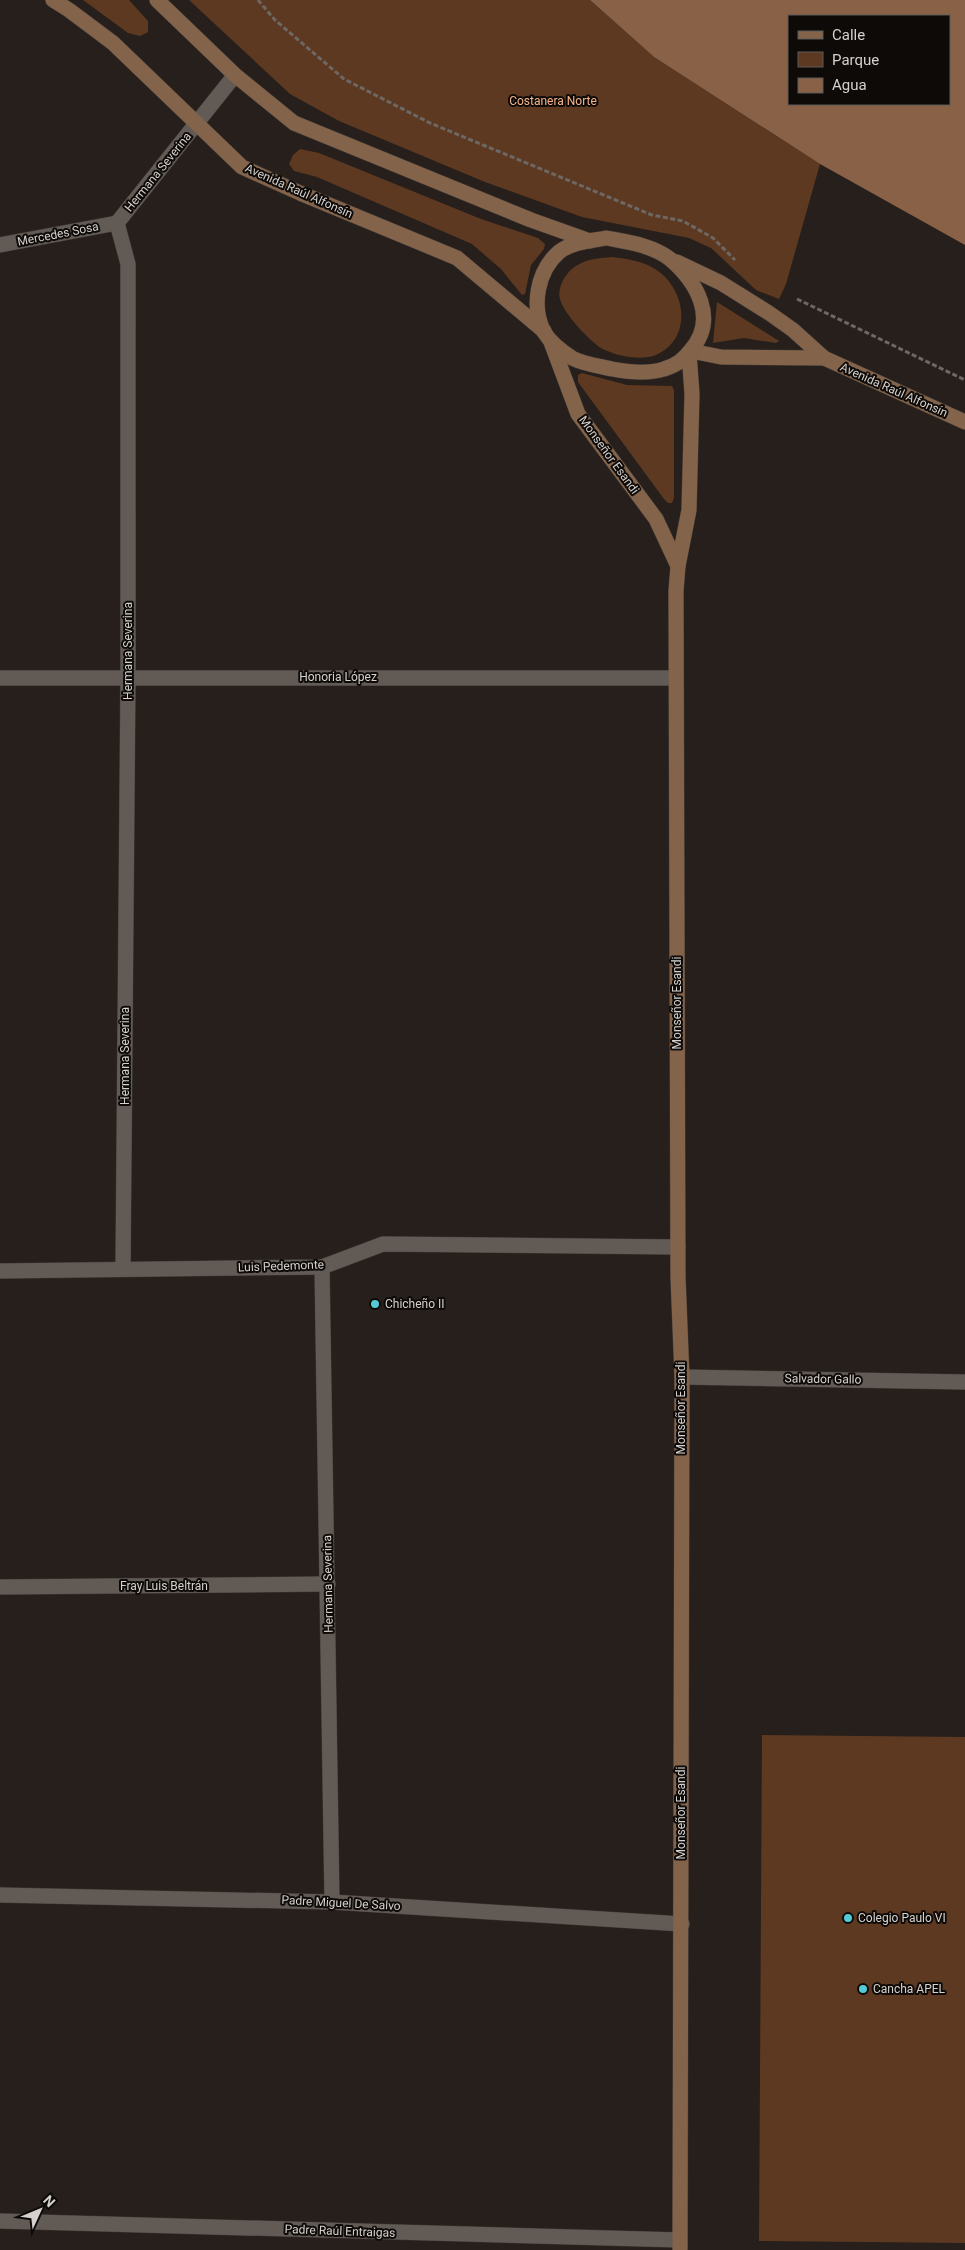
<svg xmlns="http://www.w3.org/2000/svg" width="965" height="2250" font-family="Roboto,sans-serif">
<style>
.green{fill:#5d3921}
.water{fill:#896147;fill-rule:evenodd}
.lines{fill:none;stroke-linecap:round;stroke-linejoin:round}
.minor-casing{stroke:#3f3936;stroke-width:16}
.secondary-casing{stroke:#3f3936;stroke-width:16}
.path{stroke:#6e6864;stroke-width:3;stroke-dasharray:5 2.5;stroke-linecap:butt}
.minor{stroke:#625a55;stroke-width:15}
.secondary{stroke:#83634a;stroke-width:15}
.poi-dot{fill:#52cbd7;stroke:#0d0a08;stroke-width:2}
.labels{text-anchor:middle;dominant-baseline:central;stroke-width:4;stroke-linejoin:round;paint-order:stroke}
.park-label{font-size:12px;fill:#f6b58a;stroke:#0d0a08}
.street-label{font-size:12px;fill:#d6d1ce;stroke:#0d0a08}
.poi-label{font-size:12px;fill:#d6d1ce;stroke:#0d0a08;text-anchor:start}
</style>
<rect width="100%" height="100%" fill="#261f1b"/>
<!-- green -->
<g class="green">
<polygon points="83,0 129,0 148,21 148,32 140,36 128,33"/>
<polygon points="189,0 590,0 654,57 820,164 786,284 779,299 756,290 711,248 689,238 582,217 485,182 339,121 290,94"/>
<polygon points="300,149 319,153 481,219 538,238 545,244 544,249 531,265 525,294 522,295 501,269 472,244 317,177 294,171 289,164 293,155"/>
<path d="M 612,257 C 627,259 643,261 655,269 C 687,289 693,339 656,355 C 641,361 615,356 601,348 C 588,339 564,314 560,299 C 557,287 566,272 576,266 C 586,259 600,258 612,257 Z"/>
<polygon points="717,302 779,341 776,343 744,338 713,343"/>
<polygon points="582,373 627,385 672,386 674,390 674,498 672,503 668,503 664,499 578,382 578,375"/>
<polygon points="762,1735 965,1737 965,2243 759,2241"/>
</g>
<!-- water -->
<path class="water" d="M 590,0 L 965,0 L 965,245 L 820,164 L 654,57 ZM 789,16 L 949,16 L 949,104 L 789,104 Z"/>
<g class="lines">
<defs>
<g id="minor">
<polyline points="0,245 117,223"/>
<polyline points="0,678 675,678"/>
<polyline points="322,1267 332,1902"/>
<polyline points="123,1269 128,677 128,264 117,223 235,75"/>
<polyline points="0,1271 322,1267 383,1244 678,1247"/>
<polyline points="682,1377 965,1382"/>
<polyline points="0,1587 328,1584"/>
<polyline points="0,1895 332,1902 682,1924"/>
<polyline points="0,2221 680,2240"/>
</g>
<g id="secondary">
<polyline points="53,0 69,10 113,43 242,167 300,193 457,258 544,331"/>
<polyline points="157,0 235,75 294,123 531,220 590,241"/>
<path d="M 606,238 C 627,242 652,245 670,259 C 697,282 718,319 691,350 C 683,360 677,365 664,369 C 649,374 628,372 612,369 C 599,366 583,364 572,358 C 563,352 550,342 544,332 C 531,307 537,271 559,252 C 572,242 590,241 606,238 Z"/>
<polyline points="677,262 721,283 769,313 793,330 824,358 965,422"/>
<polyline points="551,342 578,414 656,519 678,566"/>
<polyline points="691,351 721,357 824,358"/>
<polyline points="680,2250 682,1377 678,1277 676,591 678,566 689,510 692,394 689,353"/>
</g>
</defs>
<!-- minor casing -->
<use href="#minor" class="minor-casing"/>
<!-- secondary casing -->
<use href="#secondary" class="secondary-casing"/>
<!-- path -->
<g class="path">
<polyline points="258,0 275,20 344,79 430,123 652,215 683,221 713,238 735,260"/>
<polyline points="797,299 965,380"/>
</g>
<!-- minor -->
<use href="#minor" class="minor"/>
<!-- secondary -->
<use href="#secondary" class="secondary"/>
</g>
<!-- markers -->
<g class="poi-dot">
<circle cx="375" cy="1304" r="5"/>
<circle cx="848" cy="1918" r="5"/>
<circle cx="863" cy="1989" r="5"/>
</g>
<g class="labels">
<!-- park labels -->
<g class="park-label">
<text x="553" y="101">Costanera Norte</text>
</g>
<!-- street labels -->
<g class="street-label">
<text transform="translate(158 172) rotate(-51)">Hermana Severina</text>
<text transform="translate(299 191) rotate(24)">Avenida Raúl Alfonsín</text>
<text transform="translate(58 234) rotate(-11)">Mercedes Sosa</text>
<text transform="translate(894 390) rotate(24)">Avenida Raúl Alfonsín</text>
<text transform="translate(609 455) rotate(54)">Monseñor Esandi</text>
<text transform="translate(128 651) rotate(-90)">Hermana Severina</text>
<text x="338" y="677">Honoria López</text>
<text transform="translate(677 1003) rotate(-90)">Monseñor Esandi</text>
<text transform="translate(125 1056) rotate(-90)">Hermana Severina</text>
<text transform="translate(281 1266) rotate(-2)">Luis Pedemonte</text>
<text transform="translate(823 1379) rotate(1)">Salvador Gallo</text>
<text transform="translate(681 1408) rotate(-90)">Monseñor Esandi</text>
<text transform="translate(328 1584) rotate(-91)">Hermana Severina</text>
<text x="164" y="1586">Fray Luis Beltrán</text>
<text transform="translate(681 1813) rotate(-90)">Monseñor Esandi</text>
<text transform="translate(341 1903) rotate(3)">Padre Miguel De Salvo</text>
<text transform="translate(340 2231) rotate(2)">Padre Raúl Entraigas</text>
</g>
<!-- poi labels -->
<g class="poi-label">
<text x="385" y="1304">Chicheño II</text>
<text x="858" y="1918">Colegio Paulo VI</text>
<text x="873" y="1989">Cancha APEL</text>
</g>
</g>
<!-- legend -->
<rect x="788" y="15" width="162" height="90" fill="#0d0a08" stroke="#5d5a57"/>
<rect x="798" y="31" width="25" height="8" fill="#83634a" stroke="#5d5a57"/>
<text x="832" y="40" font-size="15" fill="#d6d1ce">Calle</text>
<rect x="798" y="52" width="25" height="15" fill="#5d3921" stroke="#5d5a57"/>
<text x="832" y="65" font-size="15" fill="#d6d1ce">Parque</text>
<rect x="798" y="78" width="25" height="15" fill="#896147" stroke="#5d5a57"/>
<text x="832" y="90" font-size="15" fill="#d6d1ce">Agua</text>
<!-- north arrow -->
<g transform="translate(40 2210) rotate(46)" stroke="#0d0a08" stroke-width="4" paint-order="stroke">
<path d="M0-4L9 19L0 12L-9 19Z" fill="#d6d1ce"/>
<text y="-8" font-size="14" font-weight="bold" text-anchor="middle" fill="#d6d1ce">N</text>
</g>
</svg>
